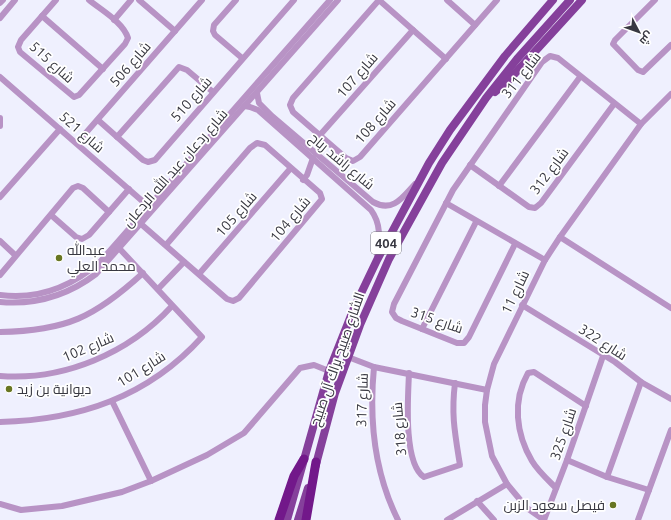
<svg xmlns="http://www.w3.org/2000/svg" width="671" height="520" font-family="Ubuntu,Cairo,sans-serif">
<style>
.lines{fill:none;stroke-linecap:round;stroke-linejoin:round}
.minor{stroke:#b893c5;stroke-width:6}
.major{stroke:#85409b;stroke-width:8}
.highway{stroke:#72188a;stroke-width:9}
.poi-dot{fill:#687622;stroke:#fff;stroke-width:1.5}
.labels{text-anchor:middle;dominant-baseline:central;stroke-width:3.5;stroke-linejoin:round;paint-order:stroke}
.shield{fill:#fff;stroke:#74747a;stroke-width:1}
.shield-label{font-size:13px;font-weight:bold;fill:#383841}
.street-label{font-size:14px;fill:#383841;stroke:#fff}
.poi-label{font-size:14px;fill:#383841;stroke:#fff;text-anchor:start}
</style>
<rect width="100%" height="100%" fill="#eff0fe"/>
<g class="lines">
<!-- minor -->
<g class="minor">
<path d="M 56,0 L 21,40 L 18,47 L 20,52 L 74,97 L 79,95 L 125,44 L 128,38 C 123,22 101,10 89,0"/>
<polyline points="139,0 175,31"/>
<polyline points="236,0 214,25 213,31 215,35 242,58"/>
<polyline points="379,0 293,98 290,105 293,112 346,158 353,161 360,157 497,0"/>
<polyline points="379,0 446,59"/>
<polyline points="447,0 475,25"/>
<polyline points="655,0 615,40 613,44 638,70 643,72 671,45"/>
<polyline points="0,3 3,0"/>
<polyline points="42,16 103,69"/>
<polyline points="0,18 15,0"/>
<polyline points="114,20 131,0"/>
<polyline points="0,77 148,206"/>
<path d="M 257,93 L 259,103 L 272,116 L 373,202 C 393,213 403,197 415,184"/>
<path d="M 245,106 L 250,107 L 258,110 L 371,210 C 382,225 379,240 377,257"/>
<polyline points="0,118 0,126"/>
<polyline points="98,120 143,160 148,162 155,160 294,0"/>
<polyline points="320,135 413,30"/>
<polyline points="117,137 179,67 187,70 213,92"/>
<polyline points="77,143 202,0"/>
<polyline points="470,165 529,207 535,208 541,203 614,104"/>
<polyline points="303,180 307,175 313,158"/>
<polyline points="499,186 580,77"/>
<polyline points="0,197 60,129"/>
<polyline points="446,203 545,260"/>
<polyline points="51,215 76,237 82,239 89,235 129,189"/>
<polyline points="141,224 227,299 233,301 239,298 322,199 320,193 265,145 257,143 250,148 166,245"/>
<polyline points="560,237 671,308"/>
<polyline points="0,241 15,255"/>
<polyline points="515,244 469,337 464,343 457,343 402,321 396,318 392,312 394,304 453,190 542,62 550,56 558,58 641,124"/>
<polyline points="199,274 290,169"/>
<polyline points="0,275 73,188 78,186 83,188 109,212"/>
<polyline points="158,289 184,262"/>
<path d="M 0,295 C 38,300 71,287 100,262 L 330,0"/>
<path d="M 0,302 C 36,305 67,296 96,274 L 338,0"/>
<polyline points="522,305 615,362 641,382 671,399"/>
<polyline points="422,329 476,222"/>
<path d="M 0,332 C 66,331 95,317 143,273"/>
<polyline points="348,357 374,367"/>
<path d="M 409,373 C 408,397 403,463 424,477 L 460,465 C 455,434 451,415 455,383"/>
<path d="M 0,376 C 64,381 129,353 172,306"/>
<polyline points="112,401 151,481"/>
<path d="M 0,422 C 79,420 148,397 202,337 L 118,247"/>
<polyline points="567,460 607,477 649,490"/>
<polyline points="607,477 641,382"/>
<path d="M 556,488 C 548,480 538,471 532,461 C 516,434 512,401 528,373 L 534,372 L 586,406"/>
<polyline points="477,501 494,520"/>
<polyline points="0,504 21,510 62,506 122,492 151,481 207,455 244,433 300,368 314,365 329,371"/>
<path d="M 398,520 C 374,472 369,419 374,367 L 487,390"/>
<polyline points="447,520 507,484"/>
<polyline points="544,520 527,508 507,484 492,456 485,422 485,405 487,390 494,364 545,260 560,237 641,124 671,94"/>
<polyline points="544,520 567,460 603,356"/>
<polyline points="638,520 671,430"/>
</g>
<!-- major -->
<g class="major">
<polyline points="495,92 508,81 582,0"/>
<polyline points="315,468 335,393 360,325 389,259 406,228 442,163 486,98 517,59 570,0"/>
<polyline points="287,520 329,371 354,308 377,260 429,163 450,130 505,56 553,0"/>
<polyline points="298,520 308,488"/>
</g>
<!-- highway -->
<g class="highway">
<polyline points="279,520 294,476 304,459"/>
<polyline points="306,520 316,462"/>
</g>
</g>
<!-- markers -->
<g class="poi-dot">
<circle cx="59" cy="258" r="4"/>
<circle cx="9" cy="389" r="4"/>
<circle cx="613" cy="505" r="4"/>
</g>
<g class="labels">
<!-- shield labels -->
<rect class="shield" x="371" y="232" width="30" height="22" rx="3"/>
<g class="shield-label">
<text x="386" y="243">404</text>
</g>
<!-- street labels -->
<g class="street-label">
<text transform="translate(52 62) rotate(42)">شارع 515</text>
<text transform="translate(130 64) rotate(-49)">شارع 506</text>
<text transform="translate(357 75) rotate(-49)">شارع 107</text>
<text transform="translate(521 75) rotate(-52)">شارع 311</text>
<text transform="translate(191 99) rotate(-49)">شارع 510</text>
<text transform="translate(375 121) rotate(-49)">شارع 108</text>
<text transform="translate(82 132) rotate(41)">شارع 521</text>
<text transform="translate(342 161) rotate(40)">شارع راشد رباح</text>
<text transform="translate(175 168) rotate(-49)">شارع ردعان عبد الله الردعان</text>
<text transform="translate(549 171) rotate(-53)">شارع 312</text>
<text transform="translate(236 214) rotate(-49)">شارع 105</text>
<text transform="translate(290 219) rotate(-50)">شارع 104</text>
<text transform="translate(515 292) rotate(-64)">شارع 11</text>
<text transform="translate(437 320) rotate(19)">شارع 315</text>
<text transform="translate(603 342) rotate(33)">شارع 322</text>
<text transform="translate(88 347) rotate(-23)">شارع 102</text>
<text transform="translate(337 359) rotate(-71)">الشارع صبيح براك آل صبيح</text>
<text transform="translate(141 369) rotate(-32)">شارع 101</text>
<text transform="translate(362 400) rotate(-88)">شارع 317</text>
<text transform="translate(399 429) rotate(-95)">شارع 318</text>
<text transform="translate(563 434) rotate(-71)">شارع 325</text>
</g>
<!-- poi labels -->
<g class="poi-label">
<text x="67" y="250">عبدالله<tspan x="67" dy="16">محمد العلي</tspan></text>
<text x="17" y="389">ديوانية بن زيد</text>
<text x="605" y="505" text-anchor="end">فيصل سعود الزبن</text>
</g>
</g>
<!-- north arrow -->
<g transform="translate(639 32) rotate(131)" stroke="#ffffff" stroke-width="3" paint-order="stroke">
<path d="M0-3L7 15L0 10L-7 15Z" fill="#383841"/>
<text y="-6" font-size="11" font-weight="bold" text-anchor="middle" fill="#383841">ش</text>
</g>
</svg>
